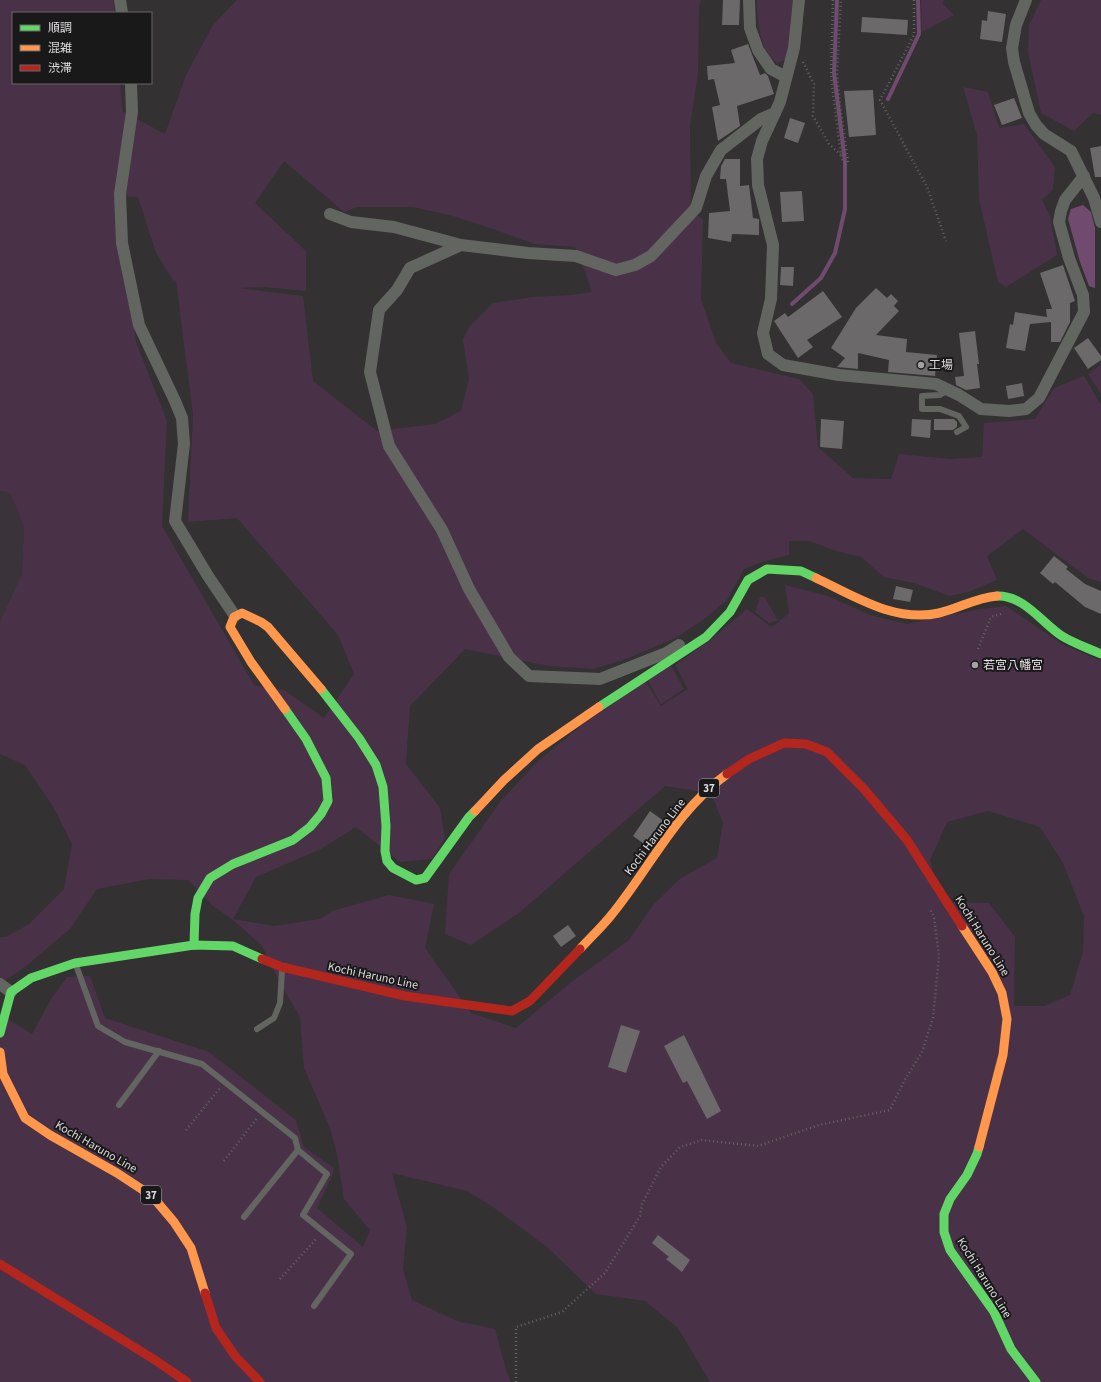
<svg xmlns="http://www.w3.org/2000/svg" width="1101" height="1382" font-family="'Source Sans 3','Noto Sans JP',sans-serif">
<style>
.built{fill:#3b333a}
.green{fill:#493248;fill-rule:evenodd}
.water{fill:#714b6f}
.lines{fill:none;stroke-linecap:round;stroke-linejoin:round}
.stream{stroke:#714b6f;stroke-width:4}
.building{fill:#6b696a}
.path{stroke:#636461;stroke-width:2.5;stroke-dasharray:1 3;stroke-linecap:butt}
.lane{stroke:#636560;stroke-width:6}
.street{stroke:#636560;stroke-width:12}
.fast{stroke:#63d668;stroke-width:9}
.slow{stroke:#ff974d;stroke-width:9}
.jam{stroke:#b3261e;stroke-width:9}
.poi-dot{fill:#a3a1a2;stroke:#1a191a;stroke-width:1.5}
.labels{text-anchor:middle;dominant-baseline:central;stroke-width:4;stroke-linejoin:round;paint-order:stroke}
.shield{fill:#1a191a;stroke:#a4a2a4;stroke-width:1}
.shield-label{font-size:11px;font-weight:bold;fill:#dfdddf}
.poi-label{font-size:12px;fill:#dfdddf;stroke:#1a191a;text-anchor:start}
.street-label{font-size:12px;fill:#dfdddf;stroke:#1a191a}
</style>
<rect width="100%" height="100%" fill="#333132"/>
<!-- built -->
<polygon class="built" points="0,491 10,493 24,527 22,574 0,621"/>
<!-- green -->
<g class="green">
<path d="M 0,0 L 113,0 L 115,13 L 13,13 L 13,83 L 120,83 L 122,111 L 165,134 L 186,75 L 213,25 L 237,0 L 701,0 L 699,7 L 698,73 L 690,126 L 691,211 L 703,219 L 701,299 L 716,343 L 731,363 L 799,379 L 813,394 L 818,447 L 853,478 L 891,479 L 899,454 L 951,459 L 982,457 L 984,423 L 1035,419 L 1054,388 L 1084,376 L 1101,405 L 1101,582 L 1088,578 L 1023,529 L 987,556 L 997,580 L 971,591 L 950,596 L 914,583 L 884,577 L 861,557 L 836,551 L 810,541 L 789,541 L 789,555 L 762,562 L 744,569 L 727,600 L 703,620 L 675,638 L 629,658 L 593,669 L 549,666 L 465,649 L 410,706 L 406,764 L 440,808 L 445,838 L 432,859 L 400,862 L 356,827 L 321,849 L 256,877 L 233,919 L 274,926 L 320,919 L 332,911 L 389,895 L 434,904 L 425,948 L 471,1013 L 516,1028 L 574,980 L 628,941 L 654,904 L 681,878 L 717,858 L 723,823 L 714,800 L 703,792 L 665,786 L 519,913 L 471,945 L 445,934 L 449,874 L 500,802 L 538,761 L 582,725 L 645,680 L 661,706 L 688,689 L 675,665 L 709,641 L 747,609 L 770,626 L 775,625 L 789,613 L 785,585 L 828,596 L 870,615 L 907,624 L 980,609 L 1006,606 L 1062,644 L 1101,661 L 1101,1382 L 710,1382 L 678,1328 L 645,1301 L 596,1294 L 547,1247 L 493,1207 L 467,1191 L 392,1173 L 407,1227 L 403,1269 L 412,1300 L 457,1321 L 495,1329 L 507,1373 L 511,1382 L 0,1382 L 0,1014 L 32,1034 L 51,999 L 67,977 L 90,976 L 105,1018 L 209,1052 L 296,1120 L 304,1147 L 334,1168 L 332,1176 L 317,1208 L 363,1247 L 370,1230 L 344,1199 L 337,1154 L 330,1128 L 304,1068 L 300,1017 L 280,983 L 262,946 L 233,920 L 212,905 L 188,880 L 149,879 L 97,889 L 70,929 L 25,967 L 0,984 L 0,937 L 6,937 L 29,924 L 64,889 L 72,844 L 54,808 L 25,765 L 0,754 L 0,621 L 22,574 L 24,527 L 10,493 L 0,491 ZM 284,161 L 344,212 L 357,207 L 413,207 L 453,216 L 493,229 L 534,244 L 575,247 L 586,274 L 592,292 L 571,295 L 533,297 L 493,303 L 469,327 L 463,340 L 469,379 L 461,411 L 435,424 L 377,431 L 313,381 L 303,296 L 239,288 L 265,287 L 306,291 L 306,251 L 255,203 ZM 119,196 L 138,197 L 156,253 L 173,280 L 176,281 L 193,414 L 188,522 L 237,518 L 338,635 L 354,674 L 324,718 L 284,690 L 254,685 L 162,526 L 167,421 L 136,342 ZM 988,811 L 1040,827 L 1063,863 L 1084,916 L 1083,952 L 1070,995 L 1044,1006 L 1014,1006 L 1015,937 L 989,903 L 941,902 L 930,860 L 947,822 Z"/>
<path d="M 757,0 L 793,0 L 792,39 L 785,60 L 777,63 C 759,50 757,20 757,0 Z"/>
<polygon points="921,0 944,0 943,4 954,15 922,32"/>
<polygon points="1041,0 1101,0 1101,115 1093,113 1074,131 1041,113 1028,52 1029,25"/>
<polygon points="963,87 988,92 999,128 1024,124 1055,167 1053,189 1042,200 1050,216 1057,255 1006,287 998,282 979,199 977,135"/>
<polygon points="1101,365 1101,394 1088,374"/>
<polygon points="760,597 765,597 778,621 769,623 755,612"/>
<polygon points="670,664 684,689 661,704 647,679"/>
</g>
<!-- water -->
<polygon class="water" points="1083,205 1091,212 1095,228 1095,288 1089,286 1080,262 1068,219 1071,209"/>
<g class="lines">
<!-- stream -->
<g class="stream">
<polyline points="888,99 919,34 918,0"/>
<polyline points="792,304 821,278 835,253 845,209 845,162 834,73 837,0"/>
</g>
</g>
<!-- building -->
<g class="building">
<polygon points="723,0 740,0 739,25 722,25"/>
<polygon points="988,11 1006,14 1002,42 980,39 982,20 987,21"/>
<polygon points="862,17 908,20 907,35 861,32"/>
<polygon points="748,44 760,75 765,73 768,76 774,94 737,106 740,126 718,141 712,107 720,105 714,79 708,80 707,66 735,63 731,50"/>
<polygon points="873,90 876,135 849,137 844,91"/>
<polygon points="1014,98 1022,118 1002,125 994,105"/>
<polygon points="790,118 805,123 798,143 784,138"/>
<polygon points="1101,146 1101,177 1095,177 1090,148"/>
<polygon points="725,159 740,159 740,186 749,185 753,218 759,219 759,235 732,234 731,242 708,238 709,213 730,211 726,179 720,179 721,166"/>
<polygon points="802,191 804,221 782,222 780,192"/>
<polygon points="1063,265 1075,301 1070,303 1070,322 1060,342 1051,342 1051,322 1030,324 1025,351 1006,348 1010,324 1013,325 1015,312 1047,317 1046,309 1052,309 1040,273"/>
<polygon points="781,267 794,267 793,286 780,285"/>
<polygon points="876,288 887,298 891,294 898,301 894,306 899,311 876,335 907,339 906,352 937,355 935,376 888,372 889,360 858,353 858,369 837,367 845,358 831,348 856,308"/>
<polygon points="823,291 842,317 807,340 813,347 798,358 774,321 785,313 788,317"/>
<polygon points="975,331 979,364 977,364 980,388 966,390 956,385 955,377 964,376 959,333"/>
<polygon points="1088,338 1101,356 1101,360 1088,369 1074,348"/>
<polygon points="1022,383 1024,396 1008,399 1006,386"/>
<polygon points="821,419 844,421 842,449 820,447"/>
<polygon points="912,419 931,420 930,438 911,436"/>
<polygon points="934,419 954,419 957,422 957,427 953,430 934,430"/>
<polygon points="1054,556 1068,567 1066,569 1085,584 1101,591 1101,614 1085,607 1055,582 1053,584 1040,573"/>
<polygon points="896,586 913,590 910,602 893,599"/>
<polygon points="650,811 665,822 647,846 633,836"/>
<polygon points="568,925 576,936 561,947 553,936"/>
<polygon points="621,1025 640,1031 626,1073 608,1067"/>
<polygon points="684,1035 721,1111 707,1119 687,1081 683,1083 664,1046"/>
<polygon points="658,1235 690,1260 682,1272 666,1259 669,1257 652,1243"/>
</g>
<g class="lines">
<!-- path -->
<g class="path">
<polyline points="833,0 831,74 833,93 841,156 843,162 848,162 840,105 837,73 841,0"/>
<polyline points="914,0 914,35 880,100 927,187 946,241"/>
<polyline points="803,62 814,84 813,116 829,144 841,155"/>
<polyline points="978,649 991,617 1004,613"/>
<polyline points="186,1130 220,1088"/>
<polyline points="224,1161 257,1118"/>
<polyline points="280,1279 317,1238"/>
<polyline points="516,1382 516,1327 562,1312 605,1273 640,1216 642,1204 661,1167 680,1147 702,1140 758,1146 819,1125 890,1110 904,1081 922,1052 933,1018 939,956 934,917 930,909"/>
</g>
<!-- lane -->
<g class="lane">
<polyline points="948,390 940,395 922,396 922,409 940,409 959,416 966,427 957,432"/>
<polyline points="76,965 98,1026 125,1042 202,1064 295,1138 298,1150 244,1217"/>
<polyline points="257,1029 274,1018 280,1003 282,971"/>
<polyline points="119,1105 159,1051"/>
<polyline points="298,1150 327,1174 303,1215 351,1254 314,1306"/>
</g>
<!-- street -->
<g class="street">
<polyline points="120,0 122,13"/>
<polyline points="749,0 750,28 758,50 771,69 786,77"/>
<polyline points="799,0 794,48 780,102 762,141 757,159 758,185 773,245 771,299 763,333 768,354 783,365 839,375 936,384 959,395 981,409 1009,411 1026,409 1039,398 1084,312 1083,295 1069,258 1059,222 1061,211 1065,200 1084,176"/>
<polyline points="1026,0 1016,25 1012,48 1014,62 1029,113 1036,125 1044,134 1071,151 1094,198 1101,222"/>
<polyline points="131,83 132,112 120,194 122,243 139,325 175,401 182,418 184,444 175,521 208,576 235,616"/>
<polyline points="330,214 351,222 394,227 461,245"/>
<polyline points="679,645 666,653 600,679 529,676 509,657 469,589 442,530 389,446 370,372 379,310 397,290 410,268 461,245 528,253 576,256 616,270 635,265 651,256 696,208 706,176 721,150 761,119 775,113"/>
<polyline points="0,984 11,992"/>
</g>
<!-- fast -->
<g class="fast">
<path d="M 997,596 C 1024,595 1042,623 1062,636 C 1073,643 1088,648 1101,654"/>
<polyline points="321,689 359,738 376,765 383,787 386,826 385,851 387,861 393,868 416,880 425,878 469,817 475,811"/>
<polyline points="599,707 706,637 730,612 748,580 767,569 801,571 816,578"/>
<polyline points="194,945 195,914 198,898 210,878 233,864 293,840 310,827 321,814 328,801 326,778 306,739 285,709"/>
<polyline points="0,1033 11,992 31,978 75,963 194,945 233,946 262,959"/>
<polyline points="979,1147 977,1154 967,1175 950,1199 944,1214 944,1232 950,1250 994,1312 1011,1349 1036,1382"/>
</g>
<!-- slow -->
<g class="slow">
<path d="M 816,578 C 854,596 895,623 939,613 C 960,608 975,598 997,596"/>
<polyline points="285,709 251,662 230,627 234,617 242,613 261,622 268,627 321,689"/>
<polyline points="475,811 504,780 538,749 599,707"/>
<polyline points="962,926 992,972 1002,993 1007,1019 1003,1055 979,1147"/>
<path d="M 580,949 C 591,937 603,926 613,913 C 651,866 677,810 727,774"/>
<polyline points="0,1052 3,1074 25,1118 50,1135 117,1173 152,1196 174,1222 191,1248 205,1293"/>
</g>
<!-- jam -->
<g class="jam">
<polyline points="727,774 749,759 784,743 806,744 827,752 864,789 907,840 962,926"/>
<polyline points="262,959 282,967 405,996 512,1011 530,1001 580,949"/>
<polyline points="0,1264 155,1360 187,1382"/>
<polyline points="205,1293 216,1328 235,1356 260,1382"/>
</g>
</g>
<!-- markers -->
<g class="poi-dot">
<circle cx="921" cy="365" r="4"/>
<circle cx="975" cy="665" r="4"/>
</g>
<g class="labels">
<!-- shield labels -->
<g class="shield">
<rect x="699" y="779" width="20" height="18" rx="3"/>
<rect x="141" y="1186" width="20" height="18" rx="3"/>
</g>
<g class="shield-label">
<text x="709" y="788">37</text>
<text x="151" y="1195">37</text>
</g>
<!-- poi labels -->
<g class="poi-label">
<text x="929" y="365">工場</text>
<text x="983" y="665">若宮八幡宮</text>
</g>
<!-- street labels -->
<g class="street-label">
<text transform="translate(655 837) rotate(-53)">Kochi Haruno Line</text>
<text transform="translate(982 936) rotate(58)">Kochi Haruno Line</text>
<text transform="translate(373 976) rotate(12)">Kochi Haruno Line</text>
<text transform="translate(96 1147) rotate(30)">Kochi Haruno Line</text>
<text transform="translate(984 1278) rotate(58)">Kochi Haruno Line</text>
</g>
</g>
<!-- legend -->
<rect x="12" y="12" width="140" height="72" fill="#1a191a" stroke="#696769"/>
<rect x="20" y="25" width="20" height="6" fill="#63d668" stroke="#696769"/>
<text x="48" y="32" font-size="12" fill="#dfdddf">順調</text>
<rect x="20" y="45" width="20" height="6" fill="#ff974d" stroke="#696769"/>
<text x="48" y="52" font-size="12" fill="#dfdddf">混雑</text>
<rect x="20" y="65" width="20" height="6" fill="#b3261e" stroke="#696769"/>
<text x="48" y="72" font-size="12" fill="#dfdddf">渋滞</text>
</svg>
